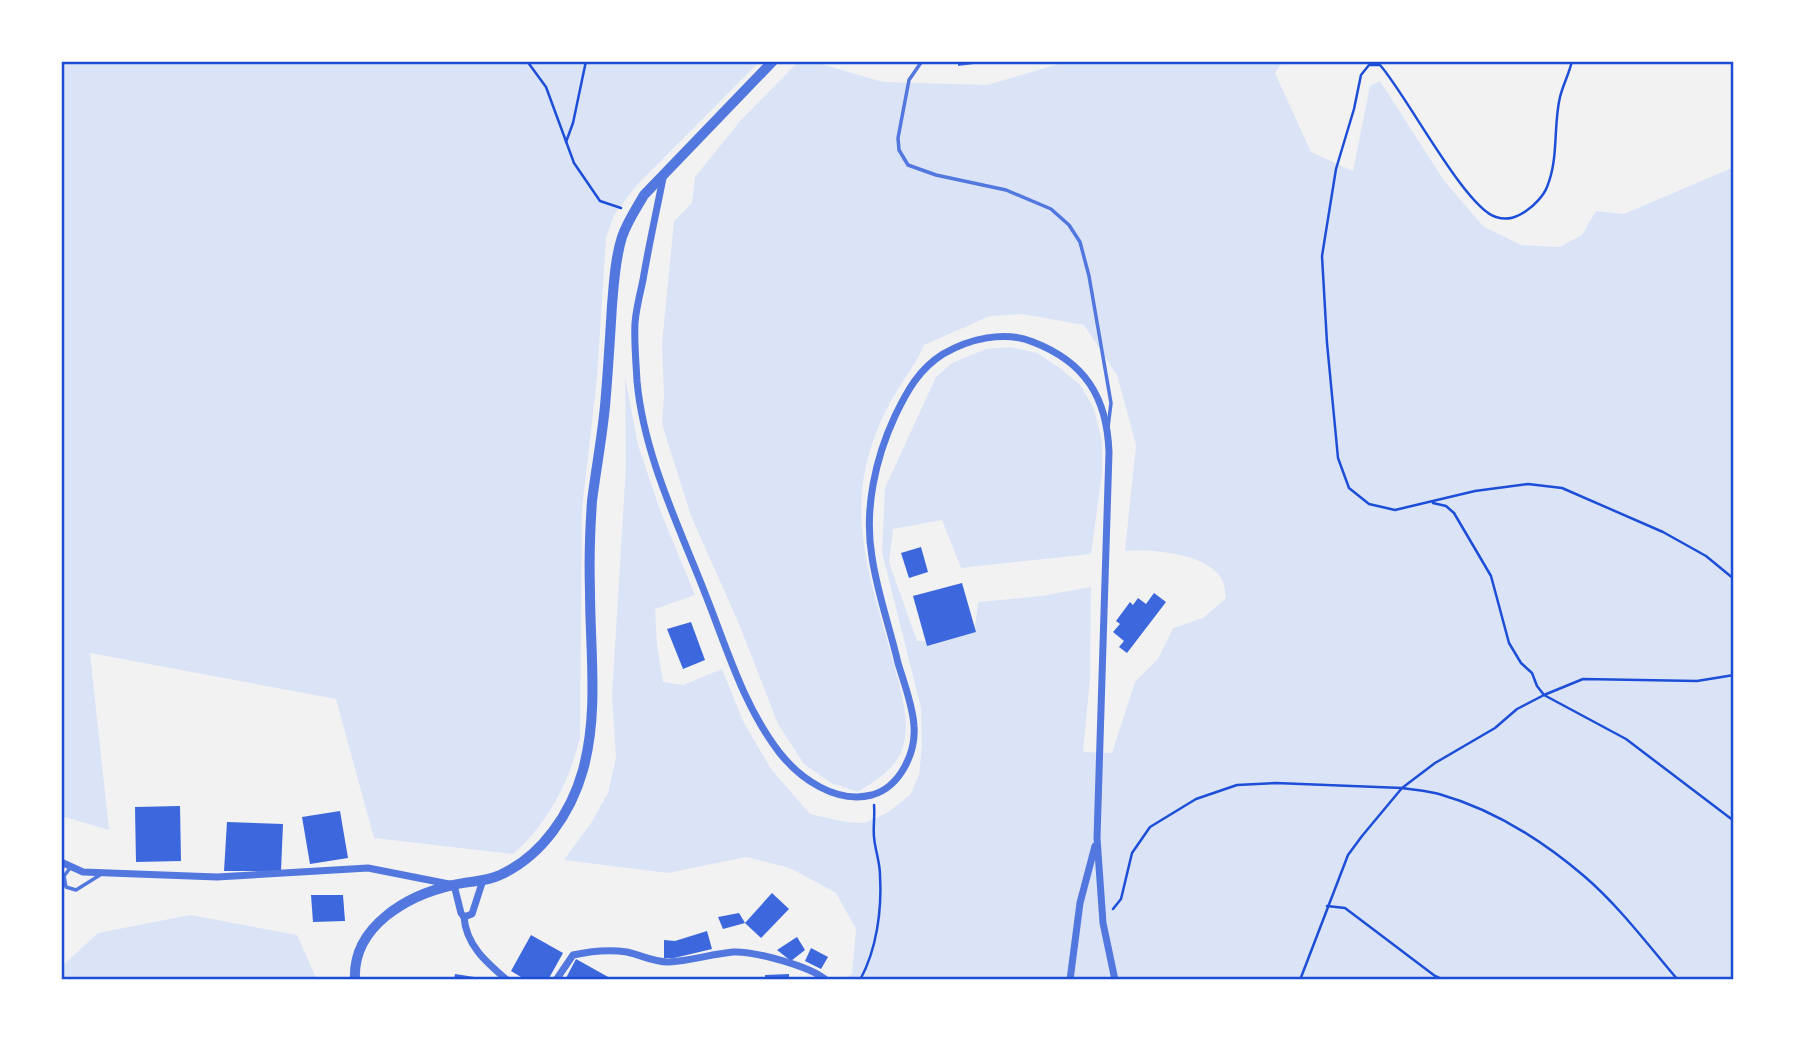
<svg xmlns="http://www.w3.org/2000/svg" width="1795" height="1041" font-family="Figtree,sans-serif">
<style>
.green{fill:#dbe4f7}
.building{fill:#3d67dc}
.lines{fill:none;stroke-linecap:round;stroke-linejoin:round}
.path{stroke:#1d4ed8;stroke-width:2.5}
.service{stroke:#5277de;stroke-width:3.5}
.minor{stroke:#5277de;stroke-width:7}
.tertiary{stroke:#5277de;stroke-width:10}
.neatline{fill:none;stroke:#1d4ed8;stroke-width:2.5}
</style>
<rect width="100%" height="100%" fill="#f2f2f2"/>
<!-- green -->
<g class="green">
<path d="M 61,61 L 760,61 L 636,186 L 614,215 L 606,238 L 597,378 L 582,509 L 580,738 C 569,782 548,824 513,854 L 374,838 L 336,699 L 90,653 L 109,830 L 61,816 Z"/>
<path d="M 799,61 L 811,61 L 883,82 L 987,85 L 1069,61 L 1283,61 L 1275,73 L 1311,152 L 1353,171 L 1370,86 L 1380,81 L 1445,182 L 1484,227 L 1521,245 L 1560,247 L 1582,235 L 1596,211 L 1624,214 L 1734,167 L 1734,980 L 842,980 L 852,974 L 856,929 L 836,893 L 790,868 L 746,857 L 668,873 L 564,860 L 591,823 L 608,793 L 616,758 L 612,695 L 626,466 L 625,377 L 638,445 L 660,510 L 695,595 L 655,609 L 657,645 L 663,682 L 683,685 L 722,669 L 743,721 L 771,769 L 810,814 L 846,822 L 864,823 L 887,813 L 910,795 L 919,775 L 922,745 L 921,708 L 882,552 L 885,488 L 936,377 L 952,363 L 986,349 L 1011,347 L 1037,353 L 1060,368 L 1081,386 L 1094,409 L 1102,441 L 1102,474 L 1091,554 L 961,568 L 942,520 L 893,529 L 889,562 L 917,641 L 937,642 L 975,628 L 978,602 L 1041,596 L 1091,587 L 1090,679 L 1083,752 L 1112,753 L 1135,682 L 1158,659 L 1173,628 L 1203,618 L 1226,598 C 1225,594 1225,586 1223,582 C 1211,553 1152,549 1125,551 L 1136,445 L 1117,375 L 1084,325 L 1022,314 L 990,316 L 924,345 C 917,363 906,375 897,391 C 881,415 869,448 864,476 C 853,539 878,604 894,664 C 900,689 910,717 904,743 C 898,768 878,779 858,792 L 831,783 L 804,764 L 778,724 L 739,624 L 691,516 L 662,424 L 664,396 L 662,344 L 674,221 L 692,203 L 695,177 L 741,120 Z"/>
<polygon points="190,915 297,935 317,980 61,980 61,967 98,933"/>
</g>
<!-- building -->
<g class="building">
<polygon points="958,61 982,61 982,63 958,66"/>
<polygon points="921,547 928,572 909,578 901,553"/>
<polygon points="962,583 976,632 927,646 913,596"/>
<polygon points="1154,593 1166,602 1127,653 1119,647 1124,641 1113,632 1120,624 1116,621 1130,602 1133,605 1138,598 1146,604"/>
<polygon points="691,622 705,660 683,669 667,629"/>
<polygon points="180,806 181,861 136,862 135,807"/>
<polygon points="340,811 348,858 310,864 302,817"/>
<polygon points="227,822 283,824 281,871 224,871"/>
<polygon points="772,893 789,909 761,938 745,923"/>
<polygon points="311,895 343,895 345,921 313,922"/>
<polygon points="739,913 745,923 723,929 718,917"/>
<polygon points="707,931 712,949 674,958 664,958 664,940 675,941"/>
<polygon points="531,935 563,953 548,980 526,980 511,971"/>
<polygon points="797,937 805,950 791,961 777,950"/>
<polygon points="811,948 828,957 821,969 805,961"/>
<polygon points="576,959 610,978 609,980 565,980"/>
<polygon points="455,974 481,978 481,980 454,980"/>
<polygon points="789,974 789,980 765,980 765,975"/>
</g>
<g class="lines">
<!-- path -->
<g class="path">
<polyline points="527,61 546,87 574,163 600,201 621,208"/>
<path d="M 1572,61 C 1569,74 1563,85 1560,97 C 1553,126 1559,158 1547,187 C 1544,195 1534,206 1526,211 C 1517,217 1508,221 1496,217 C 1465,208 1406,94 1380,65 L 1369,65 L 1361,75 L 1354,109 L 1336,169 L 1322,256 L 1327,343 L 1338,458 L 1349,488 L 1369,504 L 1395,510 L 1475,491 L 1528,484 L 1562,488 L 1663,532 L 1706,556 L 1734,579"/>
<polyline points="566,142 573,123 586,61"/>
<polyline points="1433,503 1446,506 1454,513 1491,576 1509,643 1521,663 1532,673 1537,686 1544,695 1626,739 1734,821"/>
<polyline points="1327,906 1345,908 1435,976 1444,980"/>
<polyline points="1113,909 1121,899 1132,853 1150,827 1196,799 1237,785 1276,783 1402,788 1435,763 1495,728 1517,709 1544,695 1583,679 1697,681 1734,675"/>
<path d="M 860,980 C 877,949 882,909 880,875 C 880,862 875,850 874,837 C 873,826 875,816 874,805"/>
<path d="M 1300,980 L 1348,855 L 1362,836 L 1402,788 C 1414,790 1428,791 1439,794 C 1492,809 1543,841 1584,876 C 1619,906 1648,945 1678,980"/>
</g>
<!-- service -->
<g class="service">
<polyline points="922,61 909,80 898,138 899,150 908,165 936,175 1006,190 1051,209 1069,225 1080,242 1089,276 1111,403 1108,427"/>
<polyline points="71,867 64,876 66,887 76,890 100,875"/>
</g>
<!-- minor -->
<g class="minor">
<path d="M 664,173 C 657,209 649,244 643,280 C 640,294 636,309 635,323 C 634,342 636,362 637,381 C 644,458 681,530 708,601 C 728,652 745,708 779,752 C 800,779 836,804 872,795 C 900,787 916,753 914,726 C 913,706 904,683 898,663 C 890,628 877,592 872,557 C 864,510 875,459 895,416 C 907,391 919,369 943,354 C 969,339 1004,330 1033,342 C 1085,362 1107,397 1109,452 L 1097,838 L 1103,923 L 1115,980"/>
<polyline points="61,862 83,872 217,877 368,868 454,885 461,913 464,917 472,914 483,880"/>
<path d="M 464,917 C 466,945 486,962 507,980"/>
<path d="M 556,980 L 573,955 C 591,951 608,949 627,952 C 641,955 653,962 668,962 C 690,961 711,954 733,952 C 754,951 810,966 826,980"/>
<polyline points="1070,980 1080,903 1095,846"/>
</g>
<!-- tertiary -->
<path class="tertiary" d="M 355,980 C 352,926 408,895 453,885 C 468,881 486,882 500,875 C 542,856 571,813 583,770 C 599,712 590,650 590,591 C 589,561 590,530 592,501 C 596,469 602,438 605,406 C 608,372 610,339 612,305 C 614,283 615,259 622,237 C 627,222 636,209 644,195 L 773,61"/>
</g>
<!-- border -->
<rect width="1795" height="1041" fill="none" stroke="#ffffff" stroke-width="126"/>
<rect x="63" y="63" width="1669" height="915" class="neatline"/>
</svg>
